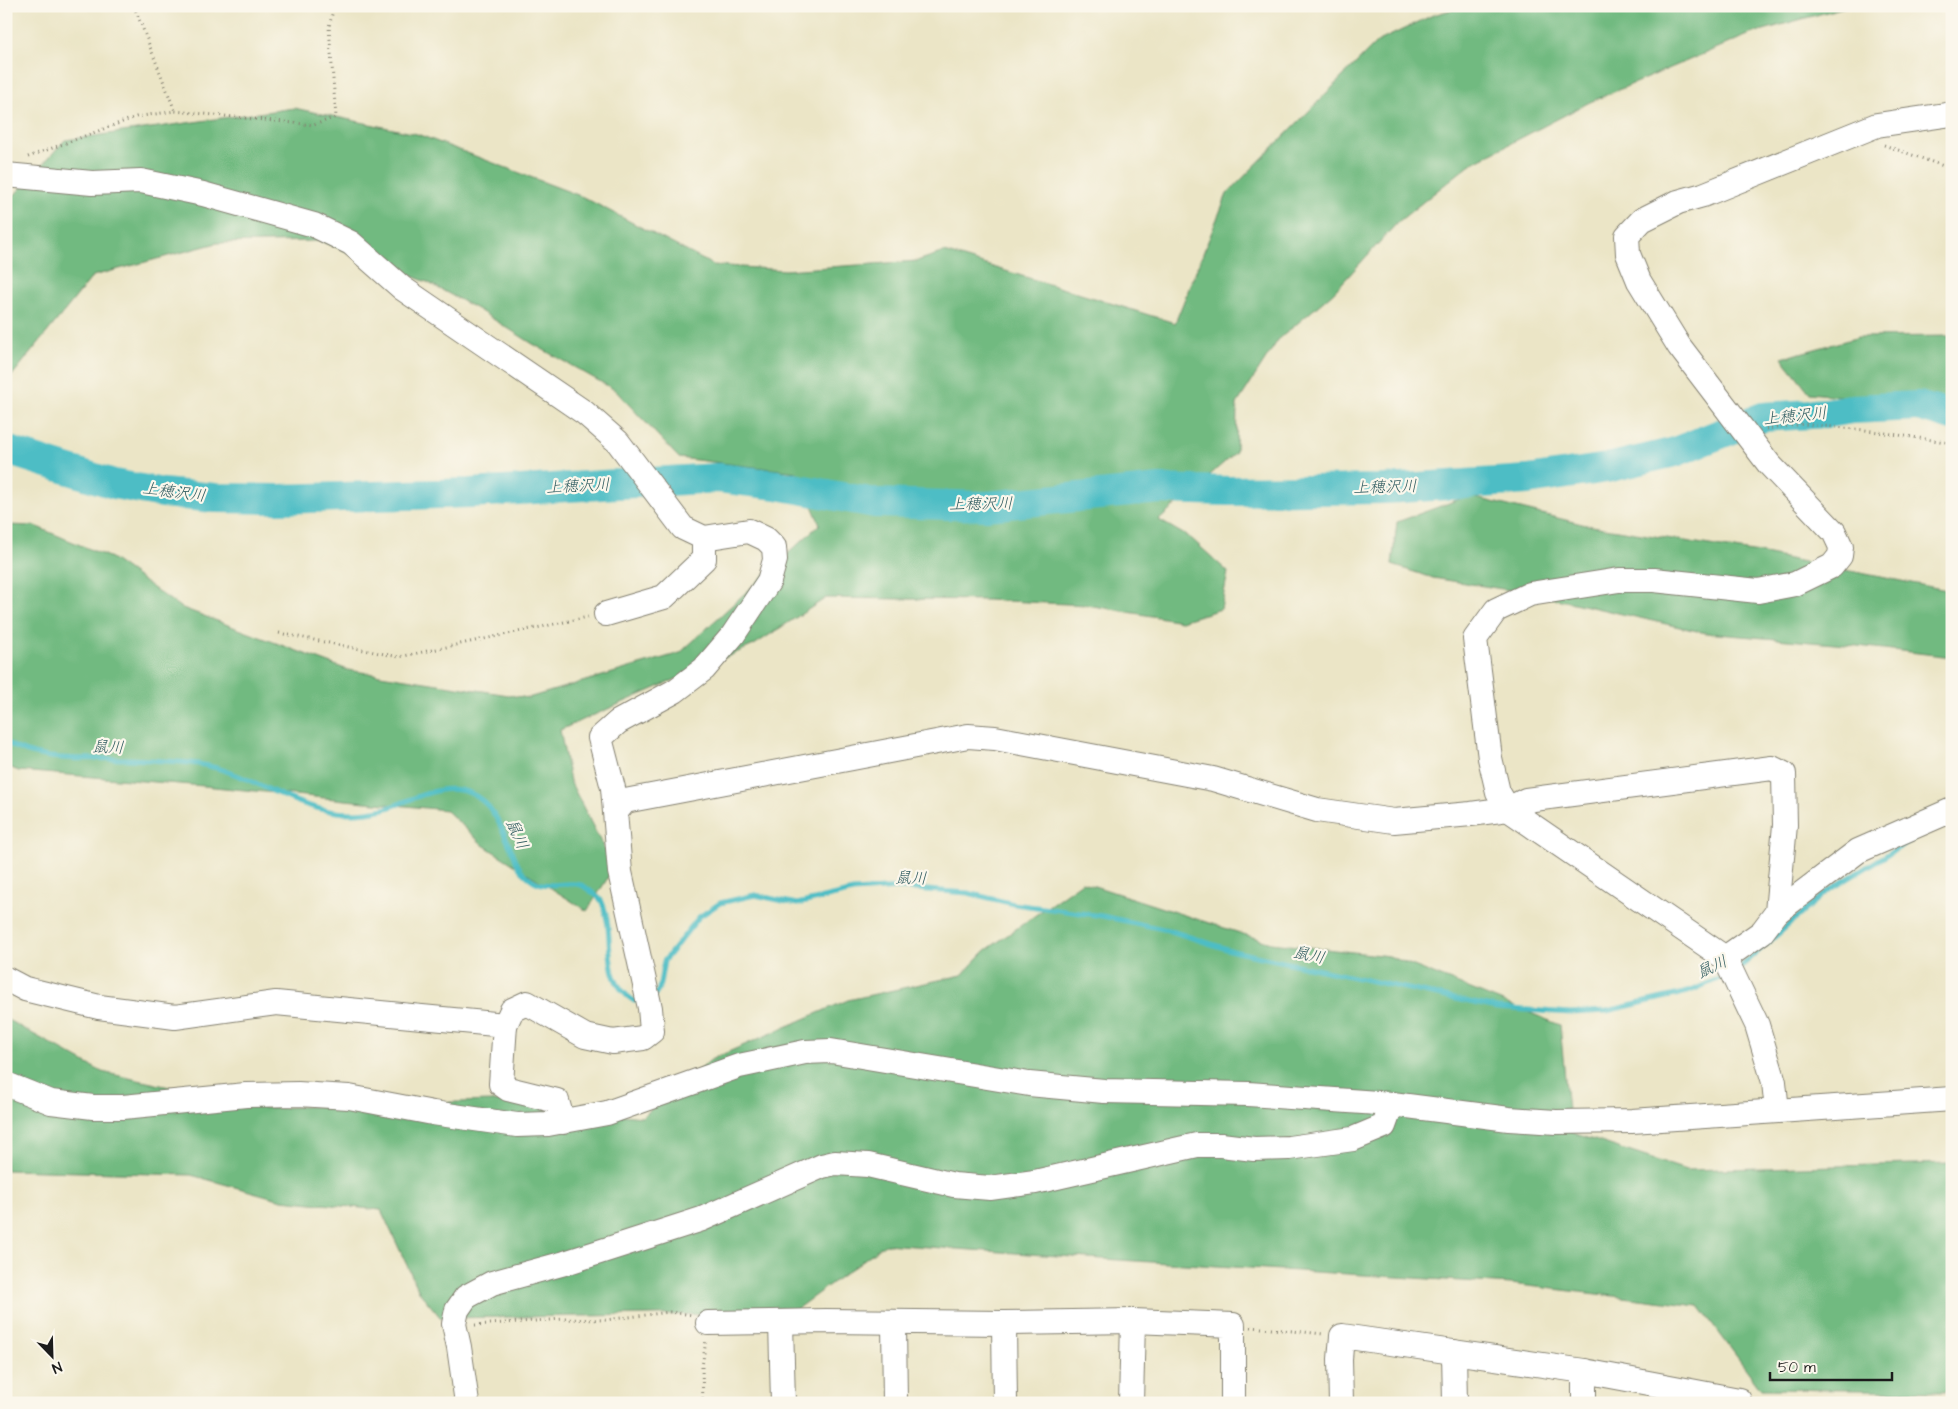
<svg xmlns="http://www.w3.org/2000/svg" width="1958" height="1409" font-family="'Architects Daughter','Klee One',sans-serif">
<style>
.forest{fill:#71ba80;stroke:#466b4e}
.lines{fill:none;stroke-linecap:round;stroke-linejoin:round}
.stream{stroke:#4ebdc5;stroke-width:5}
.river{stroke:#4ebdc5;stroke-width:30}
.minor-casing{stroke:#848071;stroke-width:26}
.path{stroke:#848071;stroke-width:3;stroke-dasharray:1 4;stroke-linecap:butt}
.minor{stroke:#fff;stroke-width:24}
.labels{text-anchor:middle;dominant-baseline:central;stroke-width:4.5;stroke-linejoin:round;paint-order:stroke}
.water-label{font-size:16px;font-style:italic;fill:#305c60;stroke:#fbf7ec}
</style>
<rect width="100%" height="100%" fill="#fbf7ec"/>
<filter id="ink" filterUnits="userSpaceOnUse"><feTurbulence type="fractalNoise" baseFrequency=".02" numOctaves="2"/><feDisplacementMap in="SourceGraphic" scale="10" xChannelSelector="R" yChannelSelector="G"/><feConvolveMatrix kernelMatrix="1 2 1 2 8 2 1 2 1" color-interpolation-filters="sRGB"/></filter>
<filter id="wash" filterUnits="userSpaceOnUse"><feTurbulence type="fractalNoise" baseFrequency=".0096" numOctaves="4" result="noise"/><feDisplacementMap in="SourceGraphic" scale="20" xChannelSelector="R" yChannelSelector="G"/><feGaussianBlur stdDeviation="1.12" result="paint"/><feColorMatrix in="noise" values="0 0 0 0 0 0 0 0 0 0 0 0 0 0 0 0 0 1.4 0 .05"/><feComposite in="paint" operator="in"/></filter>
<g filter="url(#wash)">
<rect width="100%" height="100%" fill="#ebe5c6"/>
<!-- forest -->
<g class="forest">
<polygon points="1466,6 1848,6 1753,33 1590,102 1469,165 1398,222 1333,293 1278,340 1237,404 1236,452 1159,520 1192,539 1228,572 1221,609 1181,621 1087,605 987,600 826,598 754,645 560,730 570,781 614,868 587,911 483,845 446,810 204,786 19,771 6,766 6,525 35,526 111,558 180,607 348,670 528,698 680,653 820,524 797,472 679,458 615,390 533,344 477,309 427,282 320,241 217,243 93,276 6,383 6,204 65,140 294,108 417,134 583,197 713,265 785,270 917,261 944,252 1175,323 1227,194 1377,42 1433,15"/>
<polygon points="1952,336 1952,408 1810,393 1782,358 1859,337"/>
<polygon points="1468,496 1586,525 1759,553 1952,591 1952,657 1858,646 1706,633 1534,594 1433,578 1392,565 1397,522"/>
<polygon points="1082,882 1271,943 1389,956 1560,1025 1570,1132 1686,1170 1952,1163 1952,1391 1761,1389 1699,1306 1511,1284 1102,1259 885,1244 791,1313 441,1318 420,1293 381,1210 282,1200 191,1175 6,1170 6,1019 102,1072 264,1108 492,1101 642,1117 712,1059 848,1000 962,975 985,951"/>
</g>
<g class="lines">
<!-- stream -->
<g class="stream">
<path d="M 6,742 C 40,765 89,757 128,759 C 151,760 175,761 198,764 C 253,772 295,814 353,813 C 363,813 375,811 384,809 C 412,801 441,781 470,793 C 495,803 503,833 514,855 C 516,861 518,868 523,872 C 529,878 535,883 542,884 C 555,887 569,881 581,885 C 585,886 590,891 594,894 C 597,896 600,898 602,902 C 617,937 598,978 634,1001 L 641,999"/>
<polyline points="1737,970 1826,892 1913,839"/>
<polyline points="656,994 659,989 664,961 699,917 720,903 755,895 797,904 853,891 900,888 968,893 1014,904 1102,916 1168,930 1233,951 1497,1008 1571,1013 1607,1011 1688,992 1725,976"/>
</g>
<!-- river -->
<polyline class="river" points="6,450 114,484 163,493 215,498 279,499 470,493 718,478 777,485 875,503 987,506 1160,489 1229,491 1385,489 1528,480 1607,468 1675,452 1763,417 1827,413 1852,409 1918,406 1952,416"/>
</g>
</g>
<g filter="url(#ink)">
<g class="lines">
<defs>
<g id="minor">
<polyline points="6,175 92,183 141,181 203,194 314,225 351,243 402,288 585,413 618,442 683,528 704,538 749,531 766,539 774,547 775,560 769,581 733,635 704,669 675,691 618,722 600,738 613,788 620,872 650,1008 652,1031 643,1038 613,1042 585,1036 527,1003 512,1010 505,1025"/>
<polyline points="606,614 664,597 704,559 704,538"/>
<polyline points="616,812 625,801 968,736 995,738 1213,779 1317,810 1394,821 1471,814 1508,809 1526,800 1772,768 1784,774 1785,825 1777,912 1762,932 1725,958"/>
<polyline points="1777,912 1858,851 1952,810"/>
<polyline points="6,979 25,989 99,1007 175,1017 276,1003 505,1025 501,1084 508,1089 557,1101 563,1122"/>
<polyline points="6,1084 51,1102 93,1107 123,1107 246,1095 298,1094 349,1097 433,1113 517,1125 548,1124 607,1113 739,1066 805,1052 831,1051 1029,1084 1104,1091 1248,1094 1392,1104 1509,1119 1556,1122 1632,1121 1952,1099"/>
<polyline points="1777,1111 1774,1082 1757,1025 1725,958 1508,809 1498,792 1490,758 1475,639 1496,610 1530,594 1619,580 1654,580 1758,591 1795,584 1832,566 1840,556 1841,547 1834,532 1769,464 1679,346 1639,281 1628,254 1627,236 1642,220 1678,202 1703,195 1877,125 1952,114"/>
<polyline points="781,1322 783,1403"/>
<polyline points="894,1322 895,1403"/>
<polyline points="708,1323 826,1321 1004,1323 1133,1321 1233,1325 1233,1403"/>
<polyline points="1004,1323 1005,1403"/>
<polyline points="1454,1352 1455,1403"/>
<polyline points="467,1403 459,1347 454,1324 457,1310 466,1297 492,1283 565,1263 702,1219 822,1166 835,1163 868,1165 954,1185 990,1188 1035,1182 1197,1145 1221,1145 1254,1149 1289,1148 1353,1139 1384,1126 1392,1104"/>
<polyline points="1131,1403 1133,1321"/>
<polyline points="1341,1403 1340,1359 1342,1336 1584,1371"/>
<polyline points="1584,1403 1584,1371 1739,1400 1738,1403"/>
</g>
</defs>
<!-- minor casing -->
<use href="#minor" class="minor-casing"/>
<!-- path -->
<g class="path">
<polyline points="134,6 175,111"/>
<polyline points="1884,145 1952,169"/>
<polyline points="28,157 136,117 175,111 314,125 336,117 329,27 334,6"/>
<polyline points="1766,429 1804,424 1865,430 1952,443"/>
<polyline points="279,633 399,657 588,617"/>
<polyline points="475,1325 564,1319 605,1320 670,1312 693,1315"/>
<polyline points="1251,1327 1324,1334"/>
<polyline points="703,1403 702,1367 706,1340"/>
</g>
<!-- minor -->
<use href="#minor" class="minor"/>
</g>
</g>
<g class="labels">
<!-- water labels -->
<g class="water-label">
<text transform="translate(1795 416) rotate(-6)">上穂沢川</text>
<text transform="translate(578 486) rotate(-3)">上穂沢川</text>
<text transform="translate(1385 487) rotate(-2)">上穂沢川</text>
<text transform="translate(174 492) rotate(7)">上穂沢川</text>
<text transform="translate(981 504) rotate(-1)">上穂沢川</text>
<text transform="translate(108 747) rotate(3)">鼠川</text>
<text transform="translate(517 834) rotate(66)">鼠川</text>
<text transform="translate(911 878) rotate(2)">鼠川</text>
<text transform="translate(1309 955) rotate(12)">鼠川</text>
<text transform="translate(1712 967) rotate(-25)">鼠川</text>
</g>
</g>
<!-- margin -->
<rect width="1958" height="1409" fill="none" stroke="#fbf7ec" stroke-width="25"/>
<!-- north arrow -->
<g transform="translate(52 1356) rotate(157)" stroke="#fbf7ec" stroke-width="4" paint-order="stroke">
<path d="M0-4L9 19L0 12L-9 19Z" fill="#1c1c1c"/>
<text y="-8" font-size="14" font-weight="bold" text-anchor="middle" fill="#1c1c1c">N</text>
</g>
<!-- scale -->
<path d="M1770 1372v8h122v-8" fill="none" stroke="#1c1c1c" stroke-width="2.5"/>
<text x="1778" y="1372" font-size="15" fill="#1c1c1c" stroke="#fbf7ec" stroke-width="4" paint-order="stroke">50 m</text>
</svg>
